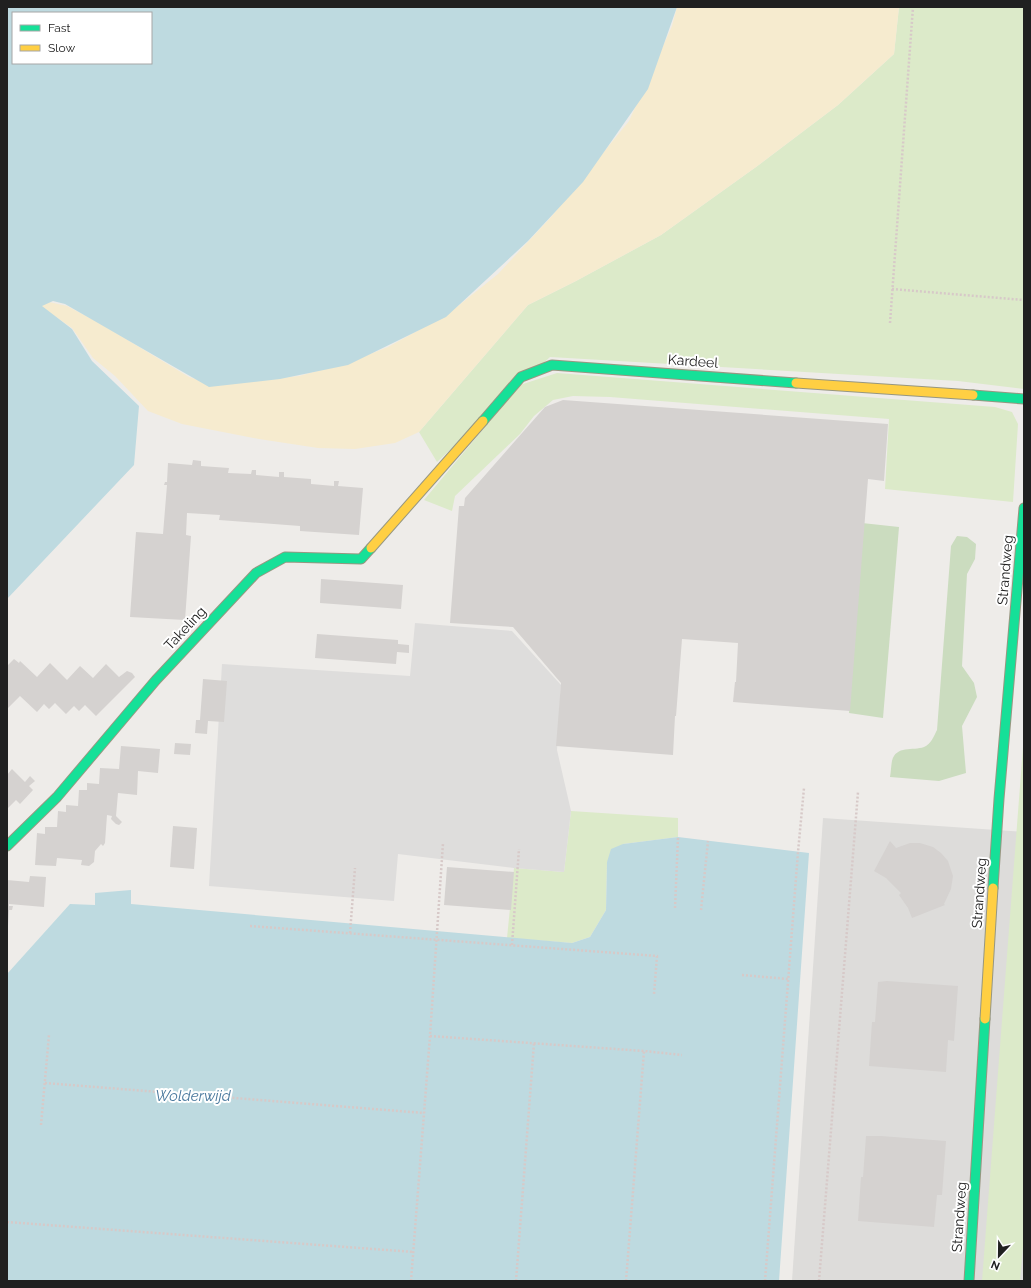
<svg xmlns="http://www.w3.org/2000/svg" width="1031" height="1288" font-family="Raleway,sans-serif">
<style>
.residential{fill:#dddcda}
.grass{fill:#dceac9}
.forest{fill:#cbdcbf}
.sand{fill:#f6ebcf}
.parking{fill:#dedddc}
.water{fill:#bedae0;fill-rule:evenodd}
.building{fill:#d5d2d0}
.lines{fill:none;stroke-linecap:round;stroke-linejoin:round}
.fast-casing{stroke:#979781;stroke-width:11}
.slow-casing{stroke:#979781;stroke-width:11}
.path{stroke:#d7c9c8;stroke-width:2.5;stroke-dasharray:2 2;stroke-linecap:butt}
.fast{stroke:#16e098;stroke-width:9}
.slow{stroke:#ffcf43;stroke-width:9}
.labels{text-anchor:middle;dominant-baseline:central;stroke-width:4;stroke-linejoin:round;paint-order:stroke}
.street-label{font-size:14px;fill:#202020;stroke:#fff}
.water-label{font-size:15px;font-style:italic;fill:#49789d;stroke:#fff}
</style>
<rect width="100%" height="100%" fill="#eeece9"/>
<!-- residential -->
<polygon class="residential" points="823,818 1024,832 1024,1281 792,1281"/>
<!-- grass -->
<g class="grass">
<polygon points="899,7 1024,7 1024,389 958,381 550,357 437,462 419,432 528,305 576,281 661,235 756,167 838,105 894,54"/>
<polygon points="557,373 995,407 1012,412 1018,424 1013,502 885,489 889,419 610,397 573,396 553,400 534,416 520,434 455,496 452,511 424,500 520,385"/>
<polygon points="1024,734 1024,1236 1020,1281 982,1281"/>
<polygon points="571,811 678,818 678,837 623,844 607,862 606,910 590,937 572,943 507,938 514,868 564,872"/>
</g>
<!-- forest -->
<g class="forest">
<polygon points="862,523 899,527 883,718 849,713"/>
<path d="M 957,536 L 967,537 L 976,544 L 975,559 L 967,574 L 962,666 L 974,683 L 977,697 L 962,726 L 966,773 L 939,781 L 890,777 C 891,772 891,766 892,761 C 896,745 913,751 924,747 C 931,744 934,736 937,730 L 951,546 Z"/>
</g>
<!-- sand -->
<polygon class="sand" points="677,7 899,7 894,54 838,105 756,167 661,235 576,281 528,305 419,432 395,443 355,449 318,448 259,439 182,424 148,411 115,376 93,358 72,328 40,306 49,302 67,306 101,324 189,377 214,385 299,376 347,363 388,347 448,314 498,274 551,217 629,121 672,26"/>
<!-- parking -->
<polygon class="parking" points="415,623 512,631 561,685 557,750 571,811 564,872 514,868 398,854 394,901 209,886 222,664 410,676"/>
<!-- water -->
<g class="water">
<path d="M 7,7 L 677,7 L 648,89 L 583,182 L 528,241 L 446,317 L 348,365 L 280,379 L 209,387 L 65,304 L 53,301 L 42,306 L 72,329 L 92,361 L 139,406 L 134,465 L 7,599 ZM 13,13 L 151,13 L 151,63 L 13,63 Z"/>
<polygon points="678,837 809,853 779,1281 7,1281 7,974 70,904 95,905 95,893 131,890 131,904 572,943 590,937 606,910 607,862 611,849 623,844"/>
</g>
<!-- building -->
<g class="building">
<polygon points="563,400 888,424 884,481 868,479 850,711 733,702 735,682 736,682 738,643 682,639 676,716 675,716 673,755 556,746 561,683 513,627 450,623 459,506 464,506 465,498 545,407"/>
<polygon points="193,460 201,461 201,466 229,468 228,473 251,474 252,470 256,470 256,475 279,477 279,472 284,472 284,477 311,479 311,484 334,486 334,481 339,481 338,486 363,488 359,535 300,531 300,526 219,520 220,515 187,513 186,535 191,536 185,620 130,617 136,532 163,534 167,485 164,485 165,482 167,482 168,463 192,465"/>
<polygon points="321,579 403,585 401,609 320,603"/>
<polygon points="317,634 398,640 398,644 409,645 409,653 397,652 396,664 315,658"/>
<polygon points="14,659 19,663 20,661 37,677 50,663 67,680 80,666 93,678 106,664 119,677 127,671 132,673 135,677 96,716 85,705 79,711 74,706 66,714 55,703 49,709 44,704 37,712 20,696 7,709 7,666"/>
<polygon points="203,679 227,681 224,722 208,721 207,734 195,733 196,720 200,720"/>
<polygon points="175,743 191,744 190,755 174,754"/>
<polygon points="121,746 160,749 158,773 138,771 137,795 118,793 116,816 122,822 119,825 116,824 111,819 112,816 107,815 105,843 103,846 101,844 95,851 94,862 89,866 81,865 82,860 57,858 56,866 35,865 37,833 45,834 45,827 57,827 58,811 66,812 66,805 78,806 79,790 87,790 87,783 99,784 100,768 119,769"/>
<polygon points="12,769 25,782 30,776 35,781 29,786 33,790 20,804 16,800 7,809 7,775"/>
<polygon points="173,826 197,828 194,869 170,867"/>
<polygon points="890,841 896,848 910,843 920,843 933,847 941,853 948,861 953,876 951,889 944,904 945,905 912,918 908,908 899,895 901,893 886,878 874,871"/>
<polygon points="447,867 514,872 511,910 444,905"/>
<polygon points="30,876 46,877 44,907 9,904 9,906 13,906 12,910 9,910 8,926 7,926 7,880 29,882"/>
<polygon points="887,981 958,986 954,1041 948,1040 946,1072 869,1066 872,1022 875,1022 878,982"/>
<polygon points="866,1136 881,1136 946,1141 942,1195 937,1195 934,1227 858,1221 861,1177 863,1177"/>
</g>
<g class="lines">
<defs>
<g id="fast">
<polyline points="973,395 1024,399"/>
<polyline points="483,421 521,377 552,365 796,383"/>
<polyline points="7,846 57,797 156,680 256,573 285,557 361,559 371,548"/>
<polyline points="993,888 999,799 1024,508"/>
<polyline points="969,1281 985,1019"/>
</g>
<g id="slow">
<polyline points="796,383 973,395"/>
<polyline points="371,548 483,421"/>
<polyline points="985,1019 993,888"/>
</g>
</defs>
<!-- fast casing -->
<use href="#fast" class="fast-casing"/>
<!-- slow casing -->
<use href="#slow" class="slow-casing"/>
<!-- path -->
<g class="path">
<polyline points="892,289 1024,300"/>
<polyline points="890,323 913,7"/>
<polyline points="675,908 678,837"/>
<polyline points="701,910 708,841"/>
<polyline points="250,926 657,956 654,994"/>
<polyline points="350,933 355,868"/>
<polyline points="512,945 519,849"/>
<polyline points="742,975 788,979"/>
<polyline points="430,1036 644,1051 682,1055"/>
<polyline points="45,1083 424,1113"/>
<polyline points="41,1125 49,1035"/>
<polyline points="7,1222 414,1252"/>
<polyline points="411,1281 430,1036 443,843"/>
<polyline points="516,1281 534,1043"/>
<polyline points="626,1281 644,1051"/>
<polyline points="765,1281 798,852 804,788"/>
<polyline points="819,1281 858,792"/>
</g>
<!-- fast -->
<use href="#fast" class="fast"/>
<!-- slow -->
<use href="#slow" class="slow"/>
</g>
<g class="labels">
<!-- street labels -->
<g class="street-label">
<text transform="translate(693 361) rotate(4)">Kardeel</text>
<text transform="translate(1005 570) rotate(-85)">Strandweg</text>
<text transform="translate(185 628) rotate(-47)">Takeling</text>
<text transform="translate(979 893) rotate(-86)">Strandweg</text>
<text transform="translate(959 1217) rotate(-86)">Strandweg</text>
</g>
<!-- water labels -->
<g class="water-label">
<text x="193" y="1096">Wolderwijd</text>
</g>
</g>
<!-- border -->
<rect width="1031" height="1288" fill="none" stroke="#202020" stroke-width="16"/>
<!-- legend -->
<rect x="12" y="12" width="140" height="52" fill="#ffffff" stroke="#a6a6a6"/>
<rect x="20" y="25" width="20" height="6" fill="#16e098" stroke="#a6a6a6"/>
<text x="48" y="32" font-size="12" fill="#202020">Fast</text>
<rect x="20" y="45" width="20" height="6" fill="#ffcf43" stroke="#a6a6a6"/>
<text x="48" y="52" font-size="12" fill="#202020">Slow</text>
<!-- north arrow -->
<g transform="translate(999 1256) rotate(202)" stroke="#ffffff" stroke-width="3" paint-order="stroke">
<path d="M0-3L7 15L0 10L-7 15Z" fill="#202020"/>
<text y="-6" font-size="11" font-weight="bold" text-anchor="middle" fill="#202020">N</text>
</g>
</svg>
